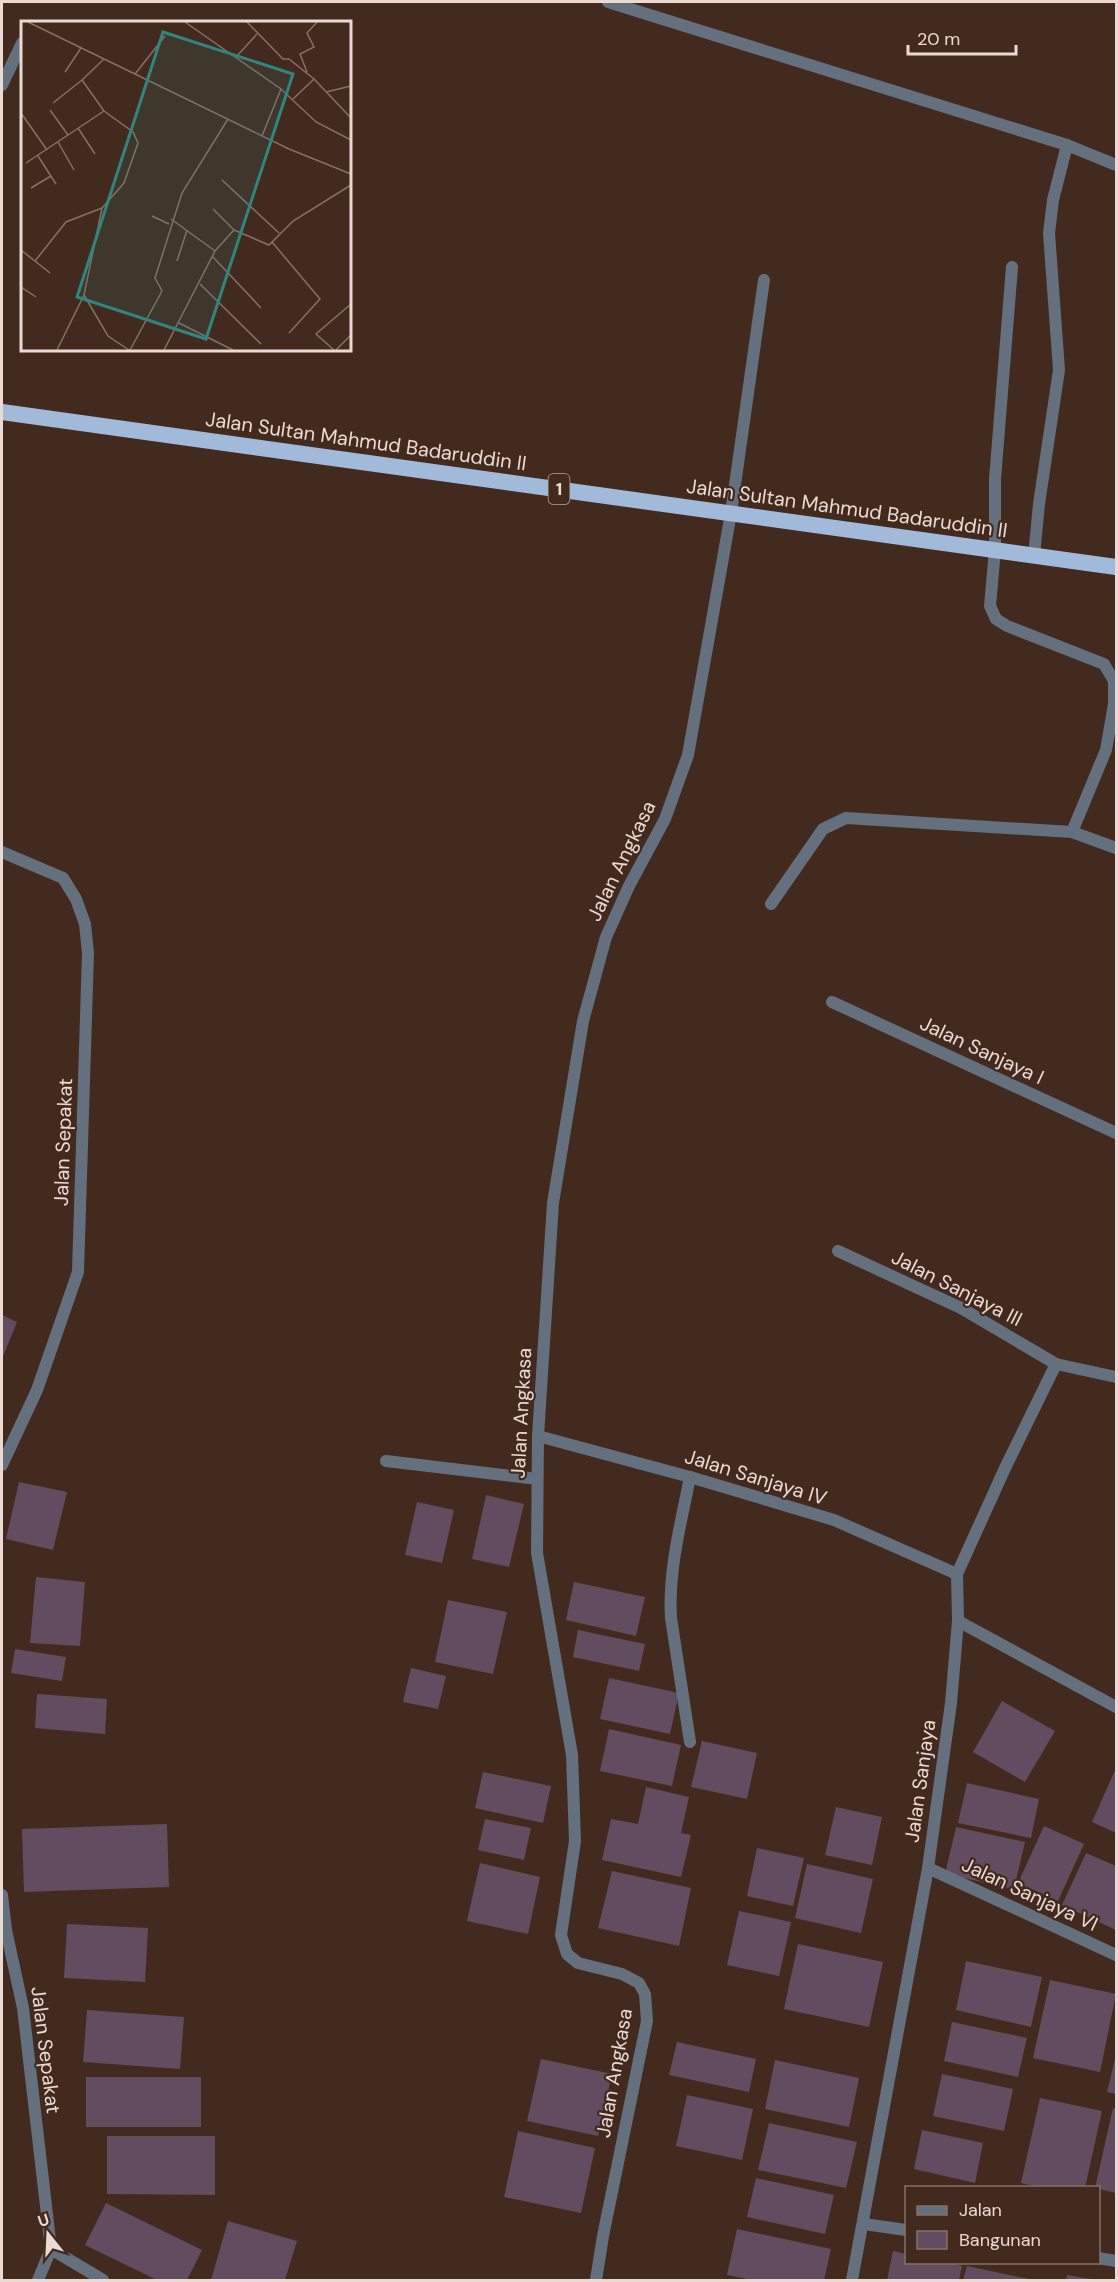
<svg xmlns="http://www.w3.org/2000/svg" width="1118" height="2282" font-family="'DM Sans',sans-serif">
<style>
.building{fill:#624c5f}
.lines{fill:none;stroke-linecap:round;stroke-linejoin:round}
.service{stroke:#65707e;stroke-width:12}
.minor{stroke:#65707e;stroke-width:12}
.trunk{stroke:#a1bada;stroke-width:16}
.labels{text-anchor:middle;dominant-baseline:central;stroke-width:4.5;stroke-linejoin:round;paint-order:stroke}
.shield{fill:#432a1e;stroke:#b9a59d;stroke-width:1.5}
.shield-label{font-size:18px;font-weight:bold;fill:#ebdad3}
.street-label{font-size:20px;fill:#ebdad3;stroke:#432a1e}
.inset-road{fill:none;stroke:#867066;stroke-width:1.5}
.view{fill:#30857d;fill-opacity:0.15;stroke:#30857d;stroke-width:3}
.inset-edge{fill:none;stroke:#ebdad3;stroke-width:3}
</style>
<rect width="100%" height="100%" fill="#432a1e"/>
<!-- building -->
<g class="building">
<polygon points="2,1315 17,1322 2,1359"/>
<polygon points="19,1482 67,1492 53,1550 6,1539"/>
<polygon points="486,1495 524,1504 509,1567 472,1559"/>
<polygon points="417,1502 454,1510 442,1563 405,1555"/>
<polygon points="36,1577 85,1582 80,1646 30,1643"/>
<polygon points="574,1582 645,1597 636,1636 566,1620"/>
<polygon points="448,1600 507,1612 493,1674 435,1662"/>
<polygon points="578,1630 645,1644 639,1671 573,1657"/>
<polygon points="15,1649 66,1657 62,1681 11,1673"/>
<polygon points="411,1668 446,1676 438,1709 403,1702"/>
<polygon points="609,1678 679,1693 670,1734 600,1719"/>
<polygon points="37,1694 107,1699 105,1734 35,1728"/>
<polygon points="1002,1701 1055,1731 1025,1782 973,1752"/>
<polygon points="609,1729 681,1745 672,1786 600,1771"/>
<polygon points="702,1741 757,1753 747,1799 691,1787"/>
<polygon points="1116,1768 1116,1833 1092,1822"/>
<polygon points="483,1772 551,1786 543,1823 475,1808"/>
<polygon points="967,1783 1039,1799 1031,1838 958,1823"/>
<polygon points="646,1787 689,1797 681,1833 691,1835 681,1877 602,1860 611,1819 638,1824"/>
<polygon points="836,1807 882,1817 872,1865 825,1855"/>
<polygon points="485,1819 531,1828 524,1860 478,1850"/>
<polygon points="167,1824 169,1887 24,1892 22,1829"/>
<polygon points="1044,1826 1084,1844 1058,1901 1018,1883"/>
<polygon points="956,1827 1025,1842 1014,1889 945,1874"/>
<polygon points="757,1848 804,1858 793,1906 747,1896"/>
<polygon points="1086,1853 1116,1866 1116,1930 1062,1905"/>
<polygon points="480,1863 540,1877 528,1934 467,1921"/>
<polygon points="807,1864 873,1879 861,1933 795,1918"/>
<polygon points="612,1871 691,1888 679,1946 598,1928"/>
<polygon points="739,1911 791,1922 779,1976 727,1965"/>
<polygon points="67,1924 148,1928 145,1982 64,1978"/>
<polygon points="798,1944 883,1962 869,2027 784,2009"/>
<polygon points="966,1961 1042,1977 1031,2027 956,2010"/>
<polygon points="1050,1980 1116,1994 1100,2072 1033,2058"/>
<polygon points="87,2010 184,2017 180,2069 83,2062"/>
<polygon points="952,2022 1027,2038 1018,2077 944,2061"/>
<polygon points="677,2042 756,2059 749,2092 669,2075"/>
<polygon points="1116,2055 1116,2094 1107,2092"/>
<polygon points="541,2059 612,2074 598,2136 527,2121"/>
<polygon points="775,2060 859,2078 849,2127 765,2109"/>
<polygon points="942,2074 1013,2089 1004,2131 933,2116"/>
<rect x="86" y="2077" width="115" height="50"/>
<polygon points="687,2095 753,2109 742,2160 676,2146"/>
<polygon points="1040,2098 1102,2111 1085,2188 1042,2188 1021,2183"/>
<polygon points="1113,2108 1116,2109 1116,2193 1095,2188"/>
<polygon points="769,2123 857,2142 846,2188 758,2170"/>
<polygon points="922,2130 983,2143 975,2183 914,2169"/>
<polygon points="518,2131 595,2148 581,2213 504,2197"/>
<polygon points="107,2136 215,2136 215,2195 107,2194"/>
<polygon points="756,2178 834,2195 825,2234 747,2217"/>
<polygon points="106,2203 202,2250 187,2280 157,2280 85,2245"/>
<polygon points="228,2221 297,2241 285,2280 211,2280"/>
<polygon points="737,2229 831,2249 824,2280 752,2280 727,2275"/>
<polygon points="893,2251 906,2254 906,2262 946,2262 962,2266 959,2280 887,2280"/>
<polygon points="967,2266 1029,2279 1029,2280 963,2280"/>
<polygon points="1067,2275 1091,2279 1091,2280 1066,2280"/>
</g>
<g class="lines">
<!-- service -->
<g class="service">
<polyline points="731,513 764,280"/>
<polyline points="1072,832 1116,848"/>
<polyline points="771,904 823,829 846,818 1072,832 1106,750 1114,704 1114,681 1104,664 1007,626 996,619 990,606 995,550 995,479 1012,267"/>
</g>
<!-- minor -->
<g class="minor">
<polyline points="608,2 1067,145 1116,165"/>
<polyline points="2,85 22,43"/>
<polyline points="1034,556 1039,504 1059,370 1049,233 1053,200 1067,145"/>
<polyline points="2,852 63,878 76,899 85,924 88,953 78,1272 37,1390 2,1465"/>
<polyline points="832,1002 1116,1133"/>
<polyline points="838,1251 961,1308 1056,1364"/>
<polyline points="538,1436 690,1477 834,1520 957,1574"/>
<polyline points="386,1461 537,1479"/>
<polyline points="958,1621 1116,1707"/>
<path d="M 690,1742 L 671,1618 C 668,1571 681,1523 690,1477"/>
<polyline points="928,1868 1116,1955"/>
<polyline points="2,1895 6,1930 23,2008 51,2249 38,2280"/>
<polyline points="864,2224 906,2230"/>
<polyline points="51,2249 103,2280"/>
<polyline points="1098,2258 1116,2261"/>
<polyline points="596,2280 603,2236 647,2021 645,1994 639,1983 622,1974 578,1963 567,1954 561,1935 575,1841 572,1755 537,1553 538,1436 553,1203 583,1021 606,937 629,886 665,819 688,755 731,513"/>
<polyline points="852,2280 928,1868 951,1703 958,1621 957,1574 1006,1466 1056,1364 1116,1377"/>
</g>
<!-- trunk -->
<polyline class="trunk" points="2,412 1116,567"/>
</g>
<g class="labels">
<!-- shield labels -->
<rect class="shield" x="548.5" y="474" width="21" height="30" rx="4.5"/>
<g class="shield-label">
<text x="559" y="489">1</text>
</g>
<!-- street labels -->
<g class="street-label">
<text transform="translate(366 441) rotate(8)">Jalan Sultan Mahmud Badaruddin II</text>
<text transform="translate(847 508) rotate(8)">Jalan Sultan Mahmud Badaruddin II</text>
<text transform="translate(621 861) rotate(-64)">Jalan Angkasa</text>
<text transform="translate(982 1050) rotate(25)">Jalan Sanjaya I</text>
<text transform="translate(63 1142) rotate(-88)">Jalan Sepakat</text>
<text transform="translate(957 1288) rotate(27)">Jalan Sanjaya III</text>
<text transform="translate(521 1413) rotate(-87)">Jalan Angkasa</text>
<text transform="translate(756 1477) rotate(17)">Jalan Sanjaya IV</text>
<text transform="translate(920 1781) rotate(-82)">Jalan Sanjaya</text>
<text transform="translate(1030 1894) rotate(25)">Jalan Sanjaya VI</text>
<text transform="translate(46 2050) rotate(83)">Jalan Sepakat</text>
<text transform="translate(614 2073) rotate(-80)">Jalan Angkasa</text>
</g>
</g>
<!-- overview -->
<g transform="translate(21 21)">
<rect width="330" height="330" fill="#432a1e"/>
<path class="inset-road" d="M 7,1 L 268,128 L 330,153M 164,1 L 260,68 L 295,101 L 330,119M 226,1 L 262,38 L 268,38 L 293,58 L 272,78M 215,36 L 236,13M 44,51 L 60,27M 286,51 L 279,33 L 293,26 L 286,12 L 296,1M 114,53 L 144,15M 293,58 L 330,97M 305,71 L 330,65M 32,82 L 61,59M 29,89 L 47,114M 0,92 L 26,129M 57,107 L 74,133M 241,115 L 260,68M 37,121 L 53,149M 17,135 L 35,163M 5,142 L 83,90M 201,159 L 258,212M 10,167 L 30,155M 192,188 L 213,209M 131,195 L 148,203M 150,198 L 194,230M 251,221 L 299,278 L 268,312M 0,229 L 29,252M 192,236 L 240,287M 14,240 L 45,201 L 81,187M 156,240 L 166,209M 179,263 L 240,323M 0,266 L 15,276M 63,274 L 87,315 L 108,329M 158,302 L 212,329M 36,329 L 63,274 L 81,187 L 103,162 L 117,122 L 112,111 L 83,90 L 61,59 L 83,38M 109,329 L 141,270 L 134,257 L 161,172 L 207,98M 143,329 L 194,230 L 213,209 L 248,224 L 272,200 L 330,164M 313,329 L 295,313 L 330,283M 315,329 L 330,314"/>
<path class="view" d="M 142,11 L 272,53 L 185,318 L 56,276 Z"/>
<rect width="330" height="330" class="inset-edge"/>
</g>
<!-- border -->
<rect width="1118" height="2282" fill="none" stroke="#ebdad3" stroke-width="6"/>
<!-- legend -->
<rect x="905" y="2186" width="195" height="78" fill="#432a1e" stroke="#867066" stroke-width="1.5"/>
<rect x="917" y="2206" width="30" height="9" fill="#65707e" stroke="#867066" stroke-width="1.5"/>
<text x="959" y="2216" font-size="18" fill="#ebdad3">Jalan</text>
<rect x="917" y="2231" width="30" height="18" fill="#624c5f" stroke="#867066" stroke-width="1.5"/>
<text x="959" y="2246" font-size="18" fill="#ebdad3">Bangunan</text>
<!-- north arrow -->
<g transform="translate(48 2234) rotate(342)" stroke="#432a1e" stroke-width="4.5" paint-order="stroke">
<path d="M0-4.5L10 22L0 15L-10 22Z" fill="#ebdad3"/>
<text y="-9" font-size="16" font-weight="bold" text-anchor="middle" fill="#ebdad3">U</text>
</g>
<!-- scale -->
<path d="M908 45v9h108v-9" fill="none" stroke="#ebdad3" stroke-width="3"/>
<text x="917" y="45" font-size="18" fill="#ebdad3" stroke="#432a1e" stroke-width="4.5" paint-order="stroke">20 m</text>
</svg>
